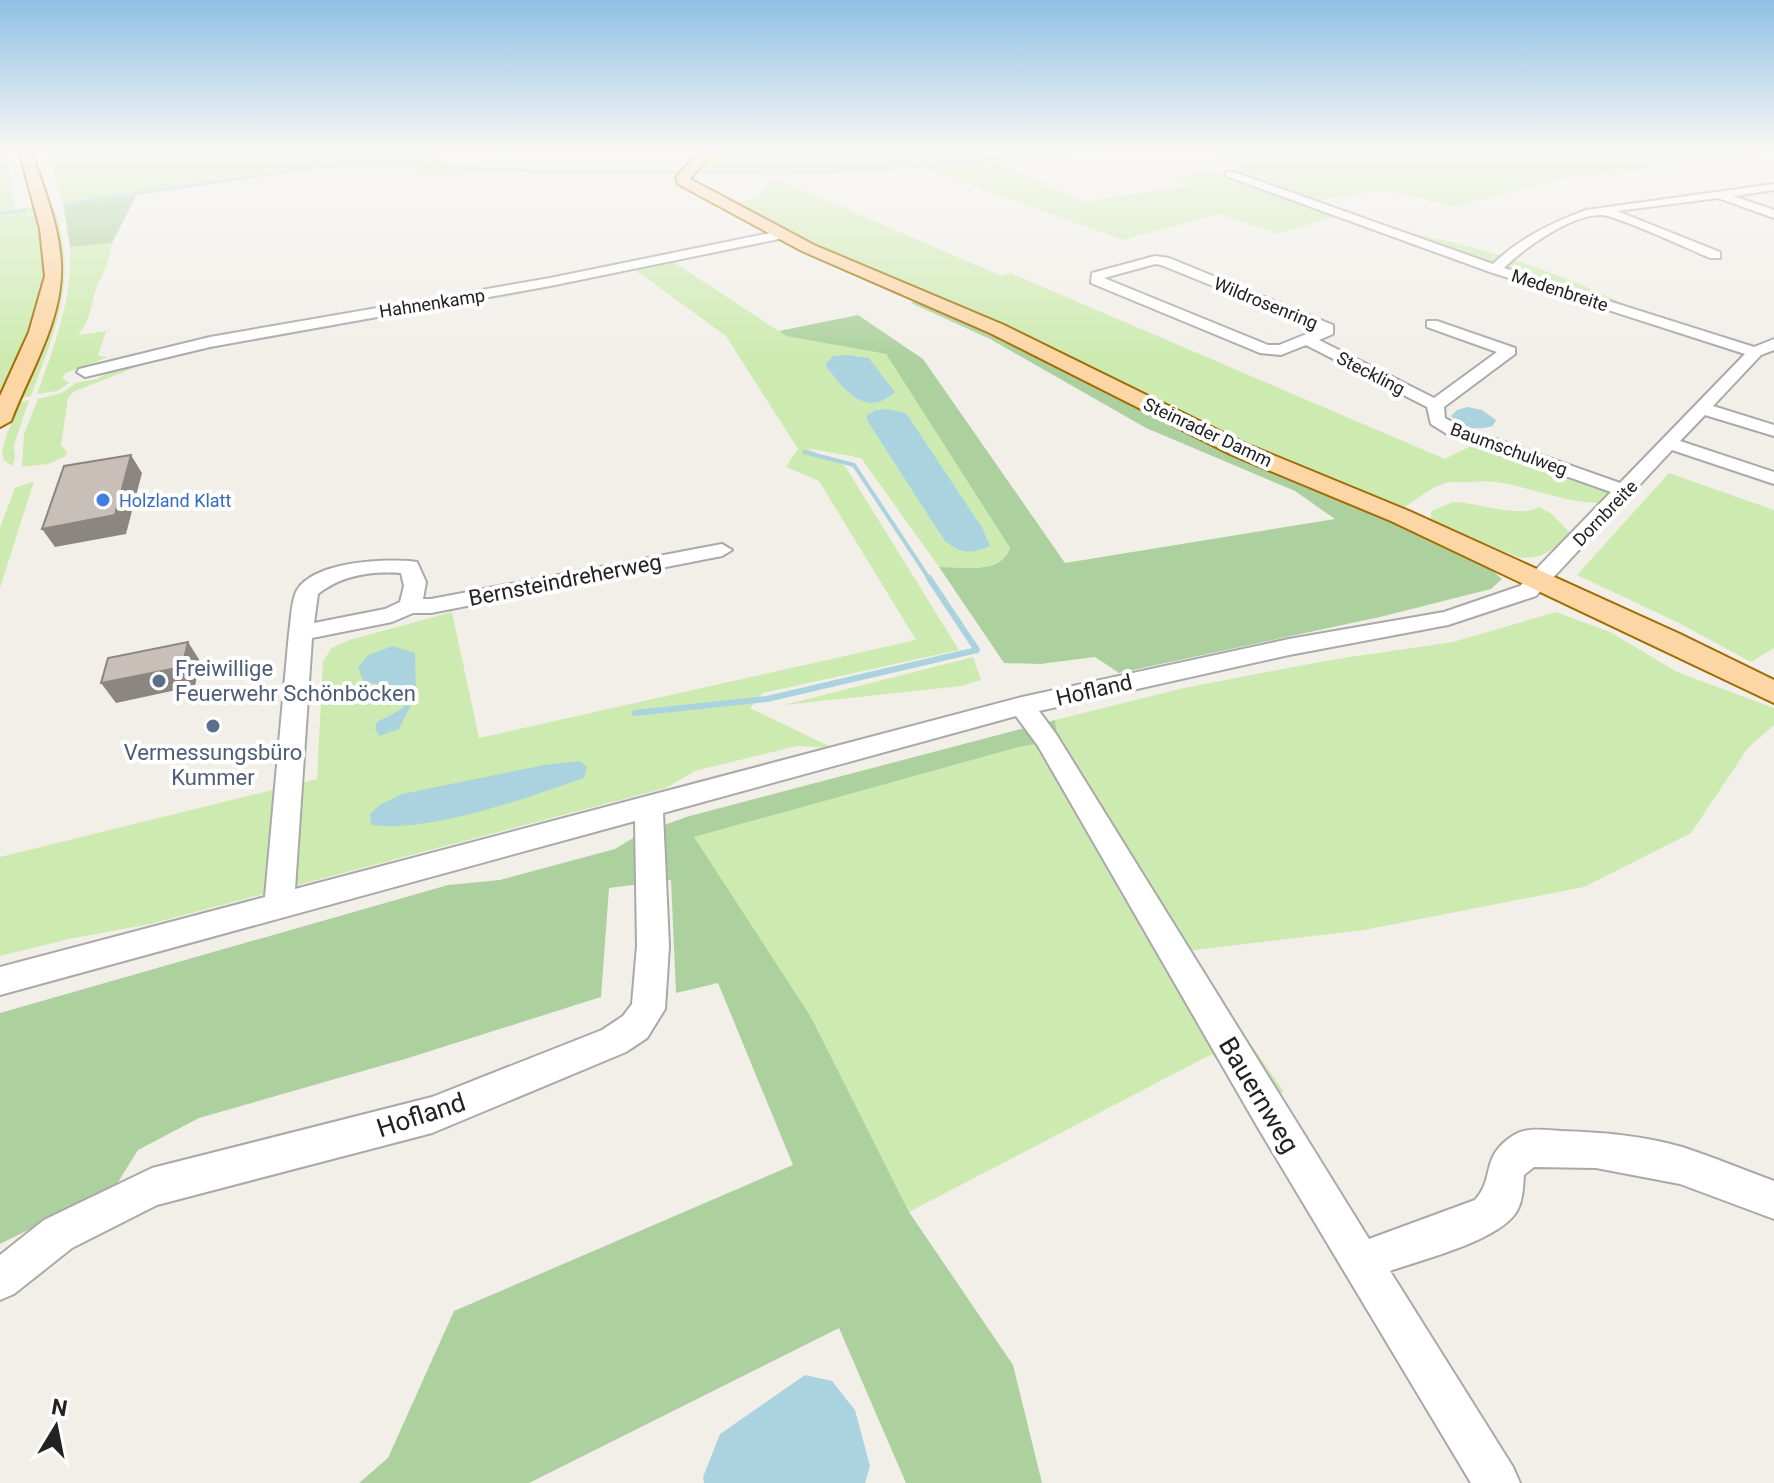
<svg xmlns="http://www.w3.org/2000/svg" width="1774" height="1483" font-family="Roboto,sans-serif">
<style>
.grass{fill:#cdebb0;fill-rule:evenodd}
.forest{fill:#add19e}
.water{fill:#aad3df}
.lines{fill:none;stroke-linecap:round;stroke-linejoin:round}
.stream-far2{stroke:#aad3df;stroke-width:3}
.stream-far1{stroke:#aad3df;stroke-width:4}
.stream{stroke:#aad3df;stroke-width:6}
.minor-casing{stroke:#a9a9a9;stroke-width:4}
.major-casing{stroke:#a06b00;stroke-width:4}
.minor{fill:#fff;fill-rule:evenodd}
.major{fill:#fcd6a4;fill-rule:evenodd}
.shaded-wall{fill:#8b8681}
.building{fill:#c7bfb8;stroke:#8b8681;stroke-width:2}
.shop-dot{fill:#3f7fe0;stroke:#fff;stroke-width:3}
.service-dot{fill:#5c6f8a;stroke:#fff;stroke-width:3}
.labels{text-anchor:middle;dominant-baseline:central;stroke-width:8;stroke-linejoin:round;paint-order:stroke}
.far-street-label{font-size:18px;fill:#222;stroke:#fff}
.far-shop-label{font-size:18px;fill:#366cbe;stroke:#fff;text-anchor:start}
.street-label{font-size:22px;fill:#222;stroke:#fff}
.service-label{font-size:22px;fill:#4e5e75;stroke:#fff;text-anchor:start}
.near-street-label{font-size:26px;fill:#222;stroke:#fff}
</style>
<rect width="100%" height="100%" fill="#f2efe9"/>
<!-- grass -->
<g class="grass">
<path d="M 0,150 L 5,150 L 15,209 L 35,207 L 36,212 L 22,215 L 36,215 C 56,284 36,335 0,395 Z"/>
<polygon points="47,150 648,150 644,154 444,151 439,166 503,170 426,177 411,164 340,164 63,203"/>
<polygon points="717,150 1030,150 983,156 1083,202 1188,186 1171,178 1210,170 1224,175 1244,170 1213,158 1235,150 1774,150 1774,155 1571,176 1454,207 1387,190 1306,202 1339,215 1279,234 1219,214 1122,240 921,166 784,176 693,172"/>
<path d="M 780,181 L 1002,276 L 1010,273 L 1445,459 L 1473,445 L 1609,491 L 1598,503 C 1555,502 1510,477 1471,482 C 1462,483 1454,481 1445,483 C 1430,488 1416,500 1402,509 L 1224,436 L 800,240 L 738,202 L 759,198 L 765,182 Z"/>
<path d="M 56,211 C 77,286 56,326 31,396 L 22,398 L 57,288 L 51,212 Z"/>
<path d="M 1404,232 C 1487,247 1564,274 1640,312 L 1401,233 Z"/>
<path d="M 112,243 C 109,259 107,266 100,280 C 90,300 93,318 78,335 L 106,331 L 98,356 L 108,357 L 66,373 L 62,378 L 69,383 L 57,391 L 37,394 C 55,345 72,300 70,247 Z"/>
<path d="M 672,261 L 786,336 L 886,354 L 1010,548 C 999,575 964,567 939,567 L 861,458 L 806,448 L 845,466 L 959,650 L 763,693 L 750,708 L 833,748 L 797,746 L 695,771 L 666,788 L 578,811 L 150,924 L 69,939 L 0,956 L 0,857 L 317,779 L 323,661 L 332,648 L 349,640 L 452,612 L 479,738 L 916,640 L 819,481 L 786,467 L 798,449 L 726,336 L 634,269 L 516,295 L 197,349 L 141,365 L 73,392 L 68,398 L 61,445 L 67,452 L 66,456 L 48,464 L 22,467 L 24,434 L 38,399 L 62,393 L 76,383 L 96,379 L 133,361 L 221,341 ZM 848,355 L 869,358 L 895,392 C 865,420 843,388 825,365 L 833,357 ZM 886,409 L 906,414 L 983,529 L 990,546 C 971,555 960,554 944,540 L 868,422 L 866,416 L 875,410 Z"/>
<polygon points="29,400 14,445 15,459 12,466 4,460 2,451 8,431 21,402"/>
<polygon points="1669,473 1774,510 1774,648 1751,662 1679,623 1577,575"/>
<polygon points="34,481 0,588 0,528 15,488"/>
<path d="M 1453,502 C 1476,502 1519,519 1539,507 L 1552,514 L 1570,533 C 1555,550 1544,558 1520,558 L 1431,522 L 1431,511 Z"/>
<polygon points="1556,612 1610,632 1677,672 1774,708 1774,725 1748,748 1691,833 1584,887 1364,930 1186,951 1284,1092 1250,1102 1212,1054 909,1212 811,1017 693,837 1019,747 1058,740 1055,720 1184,688 1330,660 1453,642"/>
<polygon points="973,657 981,680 961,686 784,705"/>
</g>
<!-- forest -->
<g class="forest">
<polygon points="1030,150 1093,150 1063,157 992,161 981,156"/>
<polygon points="138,192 112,243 70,247 63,203"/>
<path d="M 919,300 L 1461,553 L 1486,565 L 1502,579 L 1491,589 L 1380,617 L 1119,673 L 1095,657 L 1040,664 L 1004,663 L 939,567 C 964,567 1000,575 1010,548 L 886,354 L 786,336 L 779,331 L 858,315 L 923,359 L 1065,563 L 1335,519 L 1295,491 L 1146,428 L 990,339 L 911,303 Z"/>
<polygon points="1055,720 1058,740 1019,747 694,837 811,1017 909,1212 1013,1365 1042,1483 906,1483 839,1328 529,1483 359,1483 388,1458 454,1311 793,1165 718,983 676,993 671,880 609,888 601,997 405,1059 199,1118 138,1150 115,1187 0,1244 0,1013 448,885 500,880 615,849 638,835 686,817"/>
</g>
<!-- water -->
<g class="water">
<path d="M 848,355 L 869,358 L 895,392 C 865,420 843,388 825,365 L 833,356 Z"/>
<path d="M 1468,407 L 1482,410 L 1496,420 L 1493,426 C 1477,430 1460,430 1451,416 L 1457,410 Z"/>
<path d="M 887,409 L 906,413 L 983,529 L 990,546 C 971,555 960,554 944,540 L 868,422 L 866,416 L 875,410 Z"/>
<path d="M 393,646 L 415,653 L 416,695 L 399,729 L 379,736 L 375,728 L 377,722 C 392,714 407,710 412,693 L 401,688 L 364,682 L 358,668 L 368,655 Z"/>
<path d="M 580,761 L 587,767 L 584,778 C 526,798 431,833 371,825 L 370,814 L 381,804 L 402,794 L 544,765 Z"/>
<polygon points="805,1375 832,1381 855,1410 870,1466 865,1483 704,1483 703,1477 720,1434"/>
</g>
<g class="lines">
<!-- stream-far2 -->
<g class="stream-far2">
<path d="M 693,172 C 813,176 932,169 1051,150"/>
<polyline points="66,204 340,164 411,164 548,172 681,172"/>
<polyline points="0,214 25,210"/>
</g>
<!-- stream-far1 -->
<polyline class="stream-far1" points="804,452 854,465 930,580"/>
<!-- stream -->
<polyline class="stream" points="635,713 767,699 977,650 929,578"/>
<defs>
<g id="minor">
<path d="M 1226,172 L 1234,172 L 1493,264 C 1520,238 1551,223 1586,210 L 1774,184 L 1774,190 L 1733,196 L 1774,210 L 1774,218 L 1718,198 L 1617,211 L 1720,252 L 1720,258 L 1710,258 C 1691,250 1616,215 1601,215 C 1572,214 1524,248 1504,268 L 1754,347 L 1774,339 L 1774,350 L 1761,355 L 1713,406 L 1774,425 L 1774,436 L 1705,415 L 1680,441 L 1774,472 L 1774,484 L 1672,450 L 1536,596 L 1448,625 L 1289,655 L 1039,711 L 1056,734 L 1369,1239 L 1475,1200 C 1496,1177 1479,1157 1514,1135 C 1527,1127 1545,1130 1561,1131 C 1601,1132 1644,1136 1682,1147 C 1713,1157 1744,1170 1774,1181 L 1774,1219 L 1680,1184 L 1596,1168 L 1534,1167 L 1524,1175 C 1523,1187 1523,1200 1517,1211 C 1499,1241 1423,1259 1390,1271 L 1513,1467 L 1520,1483 L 1471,1483 L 1257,1126 L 1038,746 L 1016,716 L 663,813 L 669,946 L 665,1009 L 647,1038 L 626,1052 L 432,1133 L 157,1205 L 72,1248 L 14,1294 L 0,1300 L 0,1255 L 44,1220 L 152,1168 L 432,1097 L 602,1030 L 623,1016 L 632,1004 L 637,946 L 635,821 L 0,995 L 0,967 L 265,897 L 289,633 C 291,621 291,601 297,590 C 314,562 380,559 409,561 L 417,562 L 426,582 L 423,599 L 431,599 L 722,544 L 732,550 L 722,556 L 431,613 L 413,613 L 392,622 L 312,638 L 295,889 L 1022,697 L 1289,639 L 1444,612 L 1520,586 L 1611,492 L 1447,434 L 1431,424 L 1427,407 L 1306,345 L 1281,355 L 1260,353 L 1091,283 L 1092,273 L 1155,256 L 1169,258 L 1333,325 L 1333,334 L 1319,340 L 1434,398 L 1497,352 L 1427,327 L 1427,321 L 1437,321 L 1515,348 L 1515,354 L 1444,407 L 1445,418 L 1459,426 L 1620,483 L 1745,354 L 1490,272 L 1226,176 ZM 1155,264 L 1161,265 L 1319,329 L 1279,345 L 1268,345 L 1104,278 ZM 401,573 L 404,586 L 400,602 L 385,609 L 314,623 L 318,594 C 342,575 371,571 401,573 Z"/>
<polygon points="780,231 784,232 784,238 550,286 210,347 85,377 77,372 79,369 210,337 550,278"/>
</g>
<g id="major">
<path d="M 19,150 L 31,150 C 43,187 59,224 61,263 C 64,319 30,371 11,421 L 0,427 L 0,396 L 29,332 L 45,276 L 40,229 Z"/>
<polygon points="701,150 714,150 690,179 814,245 1004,325 1246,444 1409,511 1680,634 1774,680 1774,703 1391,521 1230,454 990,333 802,251 678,184 676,177"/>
</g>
</defs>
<!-- minor casing -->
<use href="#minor" class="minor-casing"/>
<!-- major casing -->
<use href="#major" class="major-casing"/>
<!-- minor -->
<use href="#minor" class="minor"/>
<!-- major -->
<use href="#major" class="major"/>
</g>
<!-- shaded-wall -->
<g class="shaded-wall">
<polygon points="131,455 142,473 126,534 55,547 42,529"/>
<polygon points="188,642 200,661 195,686 116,703 101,683"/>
</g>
<!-- building -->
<g class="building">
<polygon points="131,455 115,515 42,529 64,466"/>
<polygon points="188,642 182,667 101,683 108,658"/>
</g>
<!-- sky -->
<linearGradient id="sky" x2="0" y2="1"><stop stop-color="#8fc0e4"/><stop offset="0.42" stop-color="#f9f8f5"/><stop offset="1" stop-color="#f9f8f5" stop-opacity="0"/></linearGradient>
<rect width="1774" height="357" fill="url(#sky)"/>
<!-- markers -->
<circle class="shop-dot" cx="103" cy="500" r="8"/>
<g class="service-dot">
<circle cx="159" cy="681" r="8"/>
<circle cx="213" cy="726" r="8"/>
</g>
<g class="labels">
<!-- far-street labels -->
<g class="far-street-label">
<text transform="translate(1560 290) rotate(18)">Medenbreite</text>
<text transform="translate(432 303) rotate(-9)">Hahnenkamp</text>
<text transform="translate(1266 303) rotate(22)">Wildrosenring</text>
<text transform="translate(1371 373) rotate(27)">Steckling</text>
<text transform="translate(1208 432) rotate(25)">Steinrader Damm</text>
<text transform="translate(1509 449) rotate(20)">Baumschulweg</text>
<text transform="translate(1605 513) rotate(-46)">Dornbreite</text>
</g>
<!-- far-shop labels -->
<g class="far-shop-label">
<text x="119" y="500">Holzland Klatt</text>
</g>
<!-- street labels -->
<g class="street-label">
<text transform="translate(565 580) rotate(-11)">Bernsteindreherweg</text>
<text transform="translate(1094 690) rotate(-13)">Hofland</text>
</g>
<!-- service labels -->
<g class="service-label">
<text x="175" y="668">Freiwillige<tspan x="175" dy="25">Feuerwehr Schönböcken</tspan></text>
<text x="213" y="752" text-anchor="middle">Vermessungsbüro<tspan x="213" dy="25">Kummer</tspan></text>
</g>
<!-- near-street labels -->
<g class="near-street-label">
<text transform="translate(1259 1095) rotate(59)">Bauernweg</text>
<text transform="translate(421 1115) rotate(-18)">Hofland</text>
</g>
</g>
<!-- north arrow -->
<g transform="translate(56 1427) rotate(10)" stroke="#ffffff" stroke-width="6" paint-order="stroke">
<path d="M0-6L14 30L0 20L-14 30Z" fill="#222222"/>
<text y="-12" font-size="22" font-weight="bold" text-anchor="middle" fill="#222222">N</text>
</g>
</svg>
